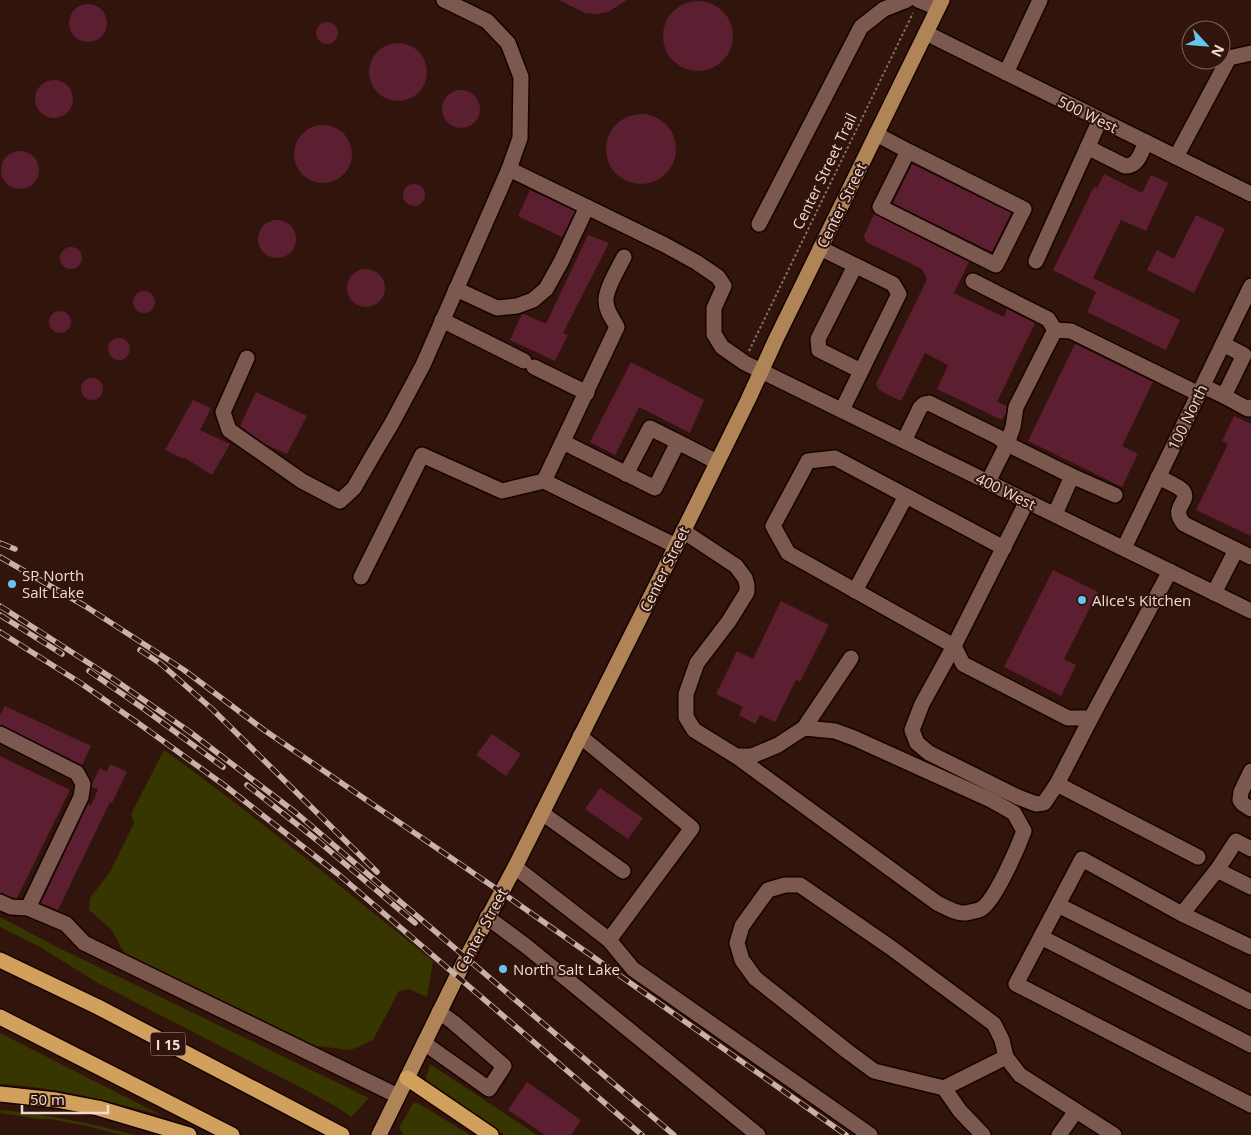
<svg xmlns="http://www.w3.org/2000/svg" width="1251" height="1135" font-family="'Open Sans',sans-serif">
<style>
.green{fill:#373500}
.building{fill:#5c1e31}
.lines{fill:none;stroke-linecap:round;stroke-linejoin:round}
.minor-casing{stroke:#170200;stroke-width:18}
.major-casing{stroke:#170200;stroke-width:18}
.highway-casing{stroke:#170200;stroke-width:18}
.path{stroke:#886f67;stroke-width:2;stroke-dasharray:2.5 2.5;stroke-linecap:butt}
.minor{stroke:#7b594e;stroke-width:15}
.major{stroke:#af8457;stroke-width:15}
.highway{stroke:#d1a05d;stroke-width:15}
.rail-casing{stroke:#c7b1a9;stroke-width:5.5}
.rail{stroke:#31150c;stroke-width:4;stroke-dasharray:11;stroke-linecap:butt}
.poi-dot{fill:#64c5ee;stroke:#31150c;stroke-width:2}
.labels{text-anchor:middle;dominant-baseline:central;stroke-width:4;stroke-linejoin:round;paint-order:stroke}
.shield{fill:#31150c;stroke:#b6a098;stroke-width:1}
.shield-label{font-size:14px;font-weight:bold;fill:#efdbd4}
.street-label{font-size:15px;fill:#efdbd4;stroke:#31150c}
.poi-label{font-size:15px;fill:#efdbd4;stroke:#31150c;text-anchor:start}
</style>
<rect width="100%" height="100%" fill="#31150c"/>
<!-- green -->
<g class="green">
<path d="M 164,750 C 256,816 344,889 433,961 L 427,997 L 409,989 L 399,991 L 373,1040 L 351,1050 L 308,1045 L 126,956 L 111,929 L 89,910 L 90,898 L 110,872 L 134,823 L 131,814 Z"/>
<polygon points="0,917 57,947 369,1098 351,1117 337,1107 292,1083 98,983 40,947 0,927"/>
<path d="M 0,1033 L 161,1115 C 108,1101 56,1087 0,1084 Z"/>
<polygon points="430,1064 537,1135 505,1135 452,1103 428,1084 426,1078"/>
<polygon points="414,1103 418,1103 470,1135 404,1135 399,1128 412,1105"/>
<path d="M 0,1110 C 46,1114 90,1123 134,1135 L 123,1135 L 86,1126 L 51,1119 L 38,1119 L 0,1113 Z"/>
</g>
<!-- building -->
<g class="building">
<polygon points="559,0 627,0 608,12 596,14 585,13"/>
<circle cx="698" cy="36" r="35"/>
<circle cx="88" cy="23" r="19"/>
<circle cx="327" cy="33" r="11"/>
<circle cx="398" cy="72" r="29"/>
<circle cx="54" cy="99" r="19"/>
<circle cx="461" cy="109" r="19"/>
<circle cx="641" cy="149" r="35"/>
<circle cx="323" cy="154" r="29"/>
<circle cx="20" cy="170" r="19"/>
<polygon points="912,164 1011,213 992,252 893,203"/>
<polygon points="1104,174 1142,193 1151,175 1168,183 1146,231 1121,220 1093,278 1180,320 1166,350 1087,312 1096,292 1053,270 1094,187 1097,188"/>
<circle cx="414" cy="195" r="11"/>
<polygon points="530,190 575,211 562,237 518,216"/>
<polygon points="874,214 969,262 954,293 1004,317 1007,309 1035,323 997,402 1007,406 1006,413 1002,420 937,389 948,365 925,353 901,401 879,390 876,384 927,279 922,269 866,242 864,236"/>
<polygon points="1196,215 1225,229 1194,293 1147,270 1157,250 1174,259"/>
<circle cx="277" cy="239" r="19"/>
<polygon points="588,235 609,243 563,333 568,335 555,361 510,340 522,314 524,314 546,324"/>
<circle cx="71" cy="258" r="11"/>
<circle cx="366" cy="288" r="19"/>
<circle cx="144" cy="302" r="11"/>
<circle cx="60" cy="322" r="11"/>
<circle cx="119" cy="349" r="11"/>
<polygon points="1075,344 1153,382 1122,446 1138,454 1122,487 1028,441"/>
<polygon points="631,362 704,400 690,433 639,407 615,455 590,442"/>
<circle cx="92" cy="389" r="11"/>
<polygon points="256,392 307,416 287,454 265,444 240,426"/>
<polygon points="193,400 211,408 200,430 230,444 212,475 185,458 184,459 165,450"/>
<polygon points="1234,416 1251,424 1251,536 1196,510 1228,444 1222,441"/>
<polygon points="1053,570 1098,592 1064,659 1076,665 1061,696 1004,667"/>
<polygon points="781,601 829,625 800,682 796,680 775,722 760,715 755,724 739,715 743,707 716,694 737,651 753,659"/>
<polygon points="5,706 91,746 82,765 4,726 0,725 0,715"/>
<polygon points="492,734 521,754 506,776 476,755"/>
<polygon points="0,756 70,790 17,898 13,898 0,893"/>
<polygon points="110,764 127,772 112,803 110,802 58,910 41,903 88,804 91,806 98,789 92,787 92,784 100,768 107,772"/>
<polygon points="600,788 643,818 628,839 585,809"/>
<polygon points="527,1082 581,1120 571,1135 545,1135 508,1110"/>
</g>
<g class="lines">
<defs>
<g id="minor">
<polyline points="918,0 938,8"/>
<polyline points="926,33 1251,194"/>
<polyline points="1006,73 1040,0"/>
<path d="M 1100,120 L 1088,146 L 1091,149 L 1125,166 C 1138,167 1141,152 1146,142"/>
<polyline points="876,134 908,151 880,207 996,265 1024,209 908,151"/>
<polyline points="1176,157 1229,58 1251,53"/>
<polyline points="509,169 665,245 696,262 718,277 724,286 714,308 714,334 722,347 745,363 1251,611"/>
<polyline points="759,224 861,27 884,9 907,0"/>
<polyline points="820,248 893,284 899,294 842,410"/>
<path d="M 624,257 C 619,267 605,290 606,301 C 606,311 613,319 617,327 L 544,481 L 676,546"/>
<polyline points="1036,261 1088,146"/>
<polyline points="855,266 818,339 819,350 861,371"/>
<polyline points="973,281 1048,319 1055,330"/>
<polyline points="456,289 497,308 517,306 533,300 546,289 561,262 587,207"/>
<polyline points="442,320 524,361"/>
<polyline points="247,358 223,412 229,430 302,481 340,501 354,488 373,455 392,423 423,365 509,169 520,138 521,77 508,43 487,21 444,0"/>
<polyline points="534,367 587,393"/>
<polyline points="1203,386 1224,396 1244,355 1223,344"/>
<polyline points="1224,396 1248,409 1251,407"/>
<polyline points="904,441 920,408 924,404 929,403 998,437 1007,444 988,482"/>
<polyline points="563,442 655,488 678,442 717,462"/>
<polyline points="626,474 650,428 678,442"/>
<polyline points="1072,476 1007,444 1013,427 1016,407 1055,330 1071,331 1199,394"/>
<path d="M 1158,477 C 1164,480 1179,486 1183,491 C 1191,502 1169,507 1184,524 L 1251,557"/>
<polyline points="1027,501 954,646 922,704 912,730 917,743 929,753 1018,797 1036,804 1044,803 1057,784"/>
<polyline points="1055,514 1072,476 1115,495"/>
<polyline points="683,531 736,566 745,578 747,585 747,592 729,621 697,663 686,694 686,717 694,730 736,756 752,756 778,745 804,728 851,658"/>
<polyline points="1004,548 835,458 808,461 773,526 788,553 954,646 963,664 1068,718 1091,718 1170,571"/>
<polyline points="1124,548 1251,286"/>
<polyline points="361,577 422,455 502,491 544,481"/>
<polyline points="855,591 906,496"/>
<polyline points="1214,593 1236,550"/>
<polyline points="1091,718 1057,784 1198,857"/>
<polyline points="0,734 77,773 83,784 81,797 28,908"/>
<path d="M 736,756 L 937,903 C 945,907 957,914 966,913 C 970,912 977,911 981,909 C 995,901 1018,847 1024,831 L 1014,813 L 991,800 L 854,738 L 835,731 L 804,728"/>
<polyline points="1251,771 1241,792 1240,800 1243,804 1251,809"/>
<polyline points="542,813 623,871"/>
<polyline points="1251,849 1236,841 1217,870 1182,914 1251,947"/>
<polyline points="515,867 609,940 692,828 580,736"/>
<polyline points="1217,870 1251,887"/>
<polyline points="0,902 11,907 28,908 66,924 84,943 398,1096"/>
<polyline points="1058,905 1251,1002"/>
<polyline points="1182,914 1082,859 1016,984 1251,1105"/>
<polyline points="487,917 526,946 758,1135"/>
<polyline points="1041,937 1251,1045"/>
<polyline points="609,940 633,969 870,1135"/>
<polyline points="424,1043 489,1089 504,1066 453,1022 439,1012"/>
<polyline points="944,1088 1006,1057"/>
<polyline points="983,1135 960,1111 944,1088 874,1071 847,1051 755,978 742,960 737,943 742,926 768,890 785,885 800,885 890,947 994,1024 1002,1040 1006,1057 1020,1075 1114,1135"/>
<polyline points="1059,1135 1076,1111"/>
</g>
<polyline id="major" points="379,1135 463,964 515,867 676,546 748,400 776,339 942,0"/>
<g id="highway">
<polyline points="0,960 98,1007 342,1135"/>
<polyline points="0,1017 232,1135"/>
<polyline points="407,1078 491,1135"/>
<polyline points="0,1094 56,1100 98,1108 189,1135"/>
</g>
</defs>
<!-- minor casing -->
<use href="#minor" class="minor-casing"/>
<!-- major casing -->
<use href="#major" class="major-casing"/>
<!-- highway casing -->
<use href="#highway" class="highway-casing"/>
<!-- path -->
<polyline class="path" points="749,351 913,13"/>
<!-- minor -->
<use href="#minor" class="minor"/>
<!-- major -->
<use href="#major" class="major"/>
<!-- highway -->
<use href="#highway" class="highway"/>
<defs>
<g id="rail">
<polyline points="0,543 15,549"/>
<polyline points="0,557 85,606 184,670 264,730 501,892 846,1135"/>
<polyline points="0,606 112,678 190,732 295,812 674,1135"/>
<polyline points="0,615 62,654"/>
<polyline points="0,632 79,682 138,723 224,785 338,874 642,1135"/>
<polyline points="140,650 161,664 212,709 377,872"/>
<polyline points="89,671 144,709 223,767"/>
<polyline points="247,785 318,841 415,923"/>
</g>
</defs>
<!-- rail casing -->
<use href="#rail" class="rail-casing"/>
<!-- rail -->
<use href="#rail" class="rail"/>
</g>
<!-- markers -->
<g class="poi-dot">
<circle cx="12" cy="584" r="5"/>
<circle cx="1082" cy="600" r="5"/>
<circle cx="503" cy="969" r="5"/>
</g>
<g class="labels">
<!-- shield labels -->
<rect class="shield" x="150.5" y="1032.5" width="35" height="23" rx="4"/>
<g class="shield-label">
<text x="168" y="1044">I 15</text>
</g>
<!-- street labels -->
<g class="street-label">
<text transform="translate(1088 114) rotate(26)">500 West</text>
<text transform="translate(824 171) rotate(-64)">Center Street Trail</text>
<text transform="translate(841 205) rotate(-64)">Center Street</text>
<text transform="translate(1187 417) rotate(-64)">100 North</text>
<text transform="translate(1006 491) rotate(26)">400 West</text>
<text transform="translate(664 569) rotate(-64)">Center Street</text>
<text transform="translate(481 930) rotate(-62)">Center Street</text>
</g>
<!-- poi labels -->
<g class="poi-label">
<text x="22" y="575">SP North<tspan x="22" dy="17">Salt Lake</tspan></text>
<text x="1092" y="600">Alice's Kitchen</text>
<text x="513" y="969">North Salt Lake</text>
</g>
</g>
<!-- north arrow -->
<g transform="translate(1206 45) rotate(116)"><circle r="24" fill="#31150c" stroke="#7d645c"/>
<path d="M0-4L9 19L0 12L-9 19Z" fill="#64c5ee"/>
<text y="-8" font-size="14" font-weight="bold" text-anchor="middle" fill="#efdbd4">N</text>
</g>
<!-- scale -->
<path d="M22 1105v8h86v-8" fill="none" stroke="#efdbd4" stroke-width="2.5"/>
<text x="30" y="1105" font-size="15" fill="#efdbd4" stroke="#31150c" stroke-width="4" paint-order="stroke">50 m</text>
</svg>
